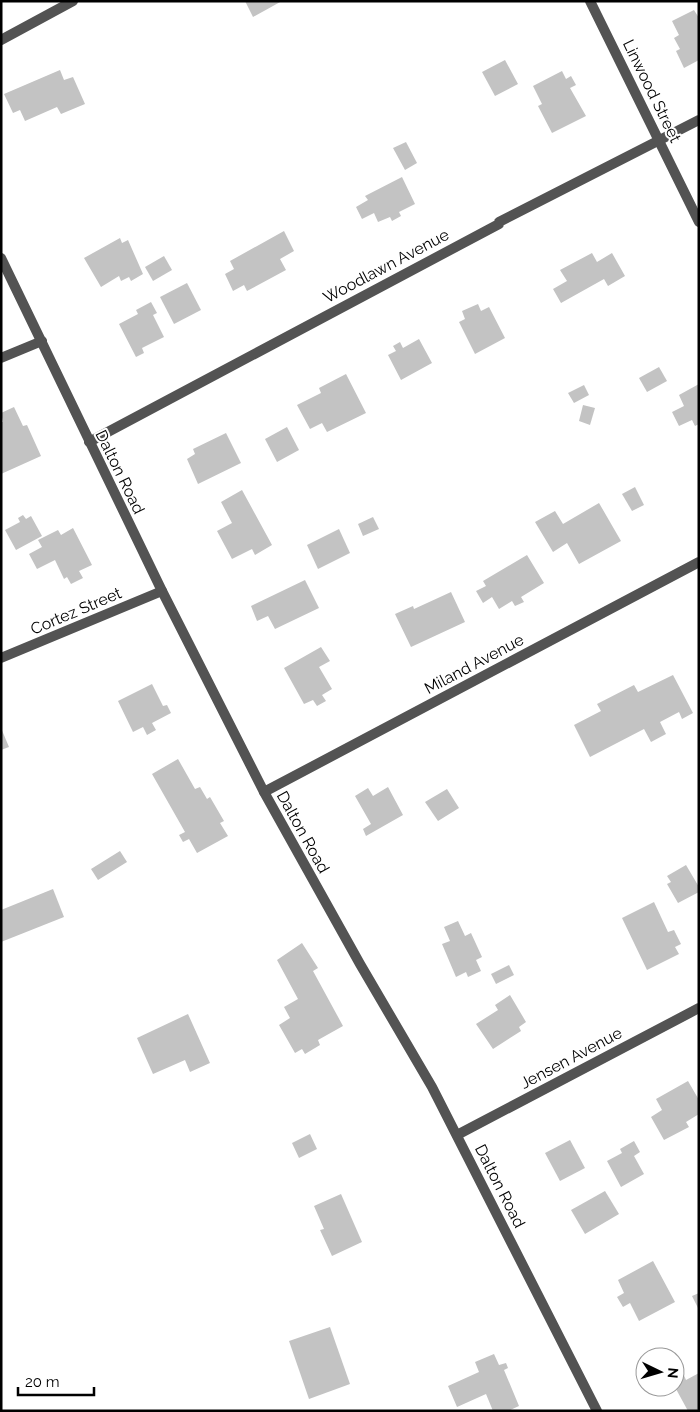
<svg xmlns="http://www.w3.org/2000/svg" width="700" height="1412" font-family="Raleway,sans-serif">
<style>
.building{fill:#c3c3c3}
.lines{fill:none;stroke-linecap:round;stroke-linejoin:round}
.minor{stroke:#535353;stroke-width:10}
.tertiary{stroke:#535353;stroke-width:10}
.labels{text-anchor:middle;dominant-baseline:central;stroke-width:4;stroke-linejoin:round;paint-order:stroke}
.street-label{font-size:16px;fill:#000;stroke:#fff}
</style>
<rect width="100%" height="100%" fill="#fff"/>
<!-- building -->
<g class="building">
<polygon points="245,1 282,1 253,17"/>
<polygon points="694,10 699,18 699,60 684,68 676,51 680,49 674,38 679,35 672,21"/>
<polygon points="505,60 518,84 495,96 482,72"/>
<polygon points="60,70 64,80 73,77 85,104 61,114 57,107 25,121 20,110 13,113 4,94"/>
<polygon points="562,71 566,79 571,76 576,85 570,88 586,116 552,133 538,106 542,104 533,86"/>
<polygon points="406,142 417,163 405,170 393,148"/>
<polygon points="402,177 415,204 399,212 401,216 392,221 390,217 378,222 374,213 362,219 356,207 368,200 365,196"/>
<polygon points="284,231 294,251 280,259 286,270 247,291 244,285 233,291 225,274 234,269 230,261"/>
<polygon points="120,238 122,243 128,240 143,274 131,281 129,277 121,281 119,276 101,287 84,258"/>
<polygon points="592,253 597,262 612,253 625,276 608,286 604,279 561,303 553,289 567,281 560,270"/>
<polygon points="164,256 172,270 153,281 145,267"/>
<polygon points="187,283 201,310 174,324 160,297"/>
<polygon points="151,302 157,313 153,315 164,337 142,348 144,353 136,357 119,324 138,314 136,310"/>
<polygon points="478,304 481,311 489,307 505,338 475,354 459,322 465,319 462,311"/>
<polygon points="419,339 432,363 401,380 388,355 396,351 393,346 400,342 403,348"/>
<polygon points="659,367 667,381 647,392 639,378"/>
<polygon points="346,374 366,413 327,432 322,423 310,429 297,405 321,393 319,388"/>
<polygon points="699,384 699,424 695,426 692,420 679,426 672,412 684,406 679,395"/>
<polygon points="584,385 589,395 574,403 568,393"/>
<polygon points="583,405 595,408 590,425 579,421"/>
<polygon points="14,407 23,426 27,425 41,456 1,474 1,422 3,422 1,413"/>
<polygon points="287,427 299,450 277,462 265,439"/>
<polygon points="226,433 241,463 198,484 187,459 195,454 193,449"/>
<polygon points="635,487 644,505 632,511 622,494"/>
<polygon points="242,490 272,545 255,555 252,549 232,559 217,531 232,523 221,502"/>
<polygon points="599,503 621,541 579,564 567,543 553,552 535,522 555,511 563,524"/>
<polygon points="23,515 26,519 31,516 42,536 16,550 5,530 20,522 18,518"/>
<polygon points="373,517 379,529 363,536 358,524"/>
<polygon points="73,528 92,565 79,571 83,578 71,584 67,577 64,579 55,560 37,569 29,554 42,547 38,540 58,530 61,535"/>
<polygon points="339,529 350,553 318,569 307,545"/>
<polygon points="527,555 544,583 521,597 524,602 515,606 512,601 499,609 492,597 483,603 476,591 486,586 483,581"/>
<polygon points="305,580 319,608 275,629 268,616 257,621 251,606"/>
<polygon points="451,592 465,622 411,647 395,614 413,606 414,609"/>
<polygon points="321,647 330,661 319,667 332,689 322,695 326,701 317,706 313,700 304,704 284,668"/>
<polygon points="673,675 693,713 682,719 679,712 660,722 666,734 651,742 644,729 590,757 574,725 601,711 597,704 634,685 638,692"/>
<polygon points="152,684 163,706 167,705 171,713 152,723 156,730 147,735 143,727 133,732 118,701"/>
<polygon points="1,728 9,747 1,750"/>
<polygon points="178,759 195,789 200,787 207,799 210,797 224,821 220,823 228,836 197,853 189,839 183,842 179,835 185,832 152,774"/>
<polygon points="388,787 403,815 366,836 363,829 371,824 355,796 368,788 373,796"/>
<polygon points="447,789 459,808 438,821 425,802"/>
<polygon points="120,851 127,862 98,880 91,869"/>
<polygon points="686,865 699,887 699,892 678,903 667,884 671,882 667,876"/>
<polygon points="53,889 64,917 1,942 1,910"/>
<polygon points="654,902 668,932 674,930 681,944 675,947 679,954 647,970 622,918"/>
<polygon points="458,921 465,936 471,933 482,957 476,960 481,971 468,977 466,972 456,977 442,944 450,941 444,927"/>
<polygon points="302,943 318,968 313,971 343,1026 318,1040 320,1045 305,1054 302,1049 295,1053 279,1025 290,1018 284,1007 298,999 277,960"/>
<polygon points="509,965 514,975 496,984 491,974"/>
<polygon points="510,995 526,1022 519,1027 521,1031 493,1049 476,1024 498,1010 495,1005"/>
<polygon points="188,1014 210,1063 190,1072 185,1060 153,1074 137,1038"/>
<polygon points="688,1081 699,1100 699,1114 686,1122 689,1127 664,1140 651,1117 662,1110 656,1099"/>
<polygon points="310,1134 317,1149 299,1158 292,1143"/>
<polygon points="570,1140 585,1168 560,1181 545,1153"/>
<polygon points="634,1141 640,1152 634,1156 644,1174 621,1187 607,1161 622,1153 620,1149"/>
<polygon points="605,1191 619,1214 585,1234 571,1210"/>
<polygon points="341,1194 362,1242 332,1256 320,1230 324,1229 314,1206"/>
<polygon points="653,1261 675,1302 639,1321 630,1303 623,1307 617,1297 624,1293 618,1280"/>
<polygon points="699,1293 699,1310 692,1296"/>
<polygon points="330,1327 350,1384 309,1399 289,1341"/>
<polygon points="494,1354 499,1365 506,1363 508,1368 504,1370 519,1406 508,1411 493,1411 486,1394 457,1407 448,1386 479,1372 475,1362"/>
<polygon points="682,1371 686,1380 699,1373 699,1409 695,1411 688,1411 676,1389 669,1393 666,1387 675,1387 675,1375"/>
</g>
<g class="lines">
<!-- minor -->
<g class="minor">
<polyline points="590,1 699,222"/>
<polyline points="1,40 73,1"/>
<polyline points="1,358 42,341"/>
<polyline points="89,442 499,224 499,222 699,120"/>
<polyline points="1,658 162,591"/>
<polyline points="264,792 699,562"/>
<polyline points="457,1135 699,1008"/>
</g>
<!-- tertiary -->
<polyline class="tertiary" points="1,258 162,591 264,792 360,964 432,1087 597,1411"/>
</g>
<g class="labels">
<!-- street labels -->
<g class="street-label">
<text transform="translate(652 91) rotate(64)">Linwood Street</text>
<text transform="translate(386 266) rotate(-28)">Woodlawn Avenue</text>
<text transform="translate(120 472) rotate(64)">Dalton Road</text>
<text transform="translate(76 611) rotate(-23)">Cortez Street</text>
<text transform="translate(474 664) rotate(-28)">Miland Avenue</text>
<text transform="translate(303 832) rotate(61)">Dalton Road</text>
<text transform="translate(571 1058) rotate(-28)">Jensen Avenue</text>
<text transform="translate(500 1186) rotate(63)">Dalton Road</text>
</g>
</g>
<!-- border -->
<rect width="700" height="1412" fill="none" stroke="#000000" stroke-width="5"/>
<!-- north arrow -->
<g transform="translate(660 1372) rotate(95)"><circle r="24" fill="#ffffff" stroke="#999999"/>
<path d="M0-4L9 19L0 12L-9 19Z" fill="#000000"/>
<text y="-8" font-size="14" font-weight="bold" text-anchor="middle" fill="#000000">N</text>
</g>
<!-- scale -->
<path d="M18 1387v8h76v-8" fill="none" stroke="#000000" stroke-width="2.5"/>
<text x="25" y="1387" font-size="15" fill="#000000" stroke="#ffffff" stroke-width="4" paint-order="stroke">20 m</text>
</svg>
